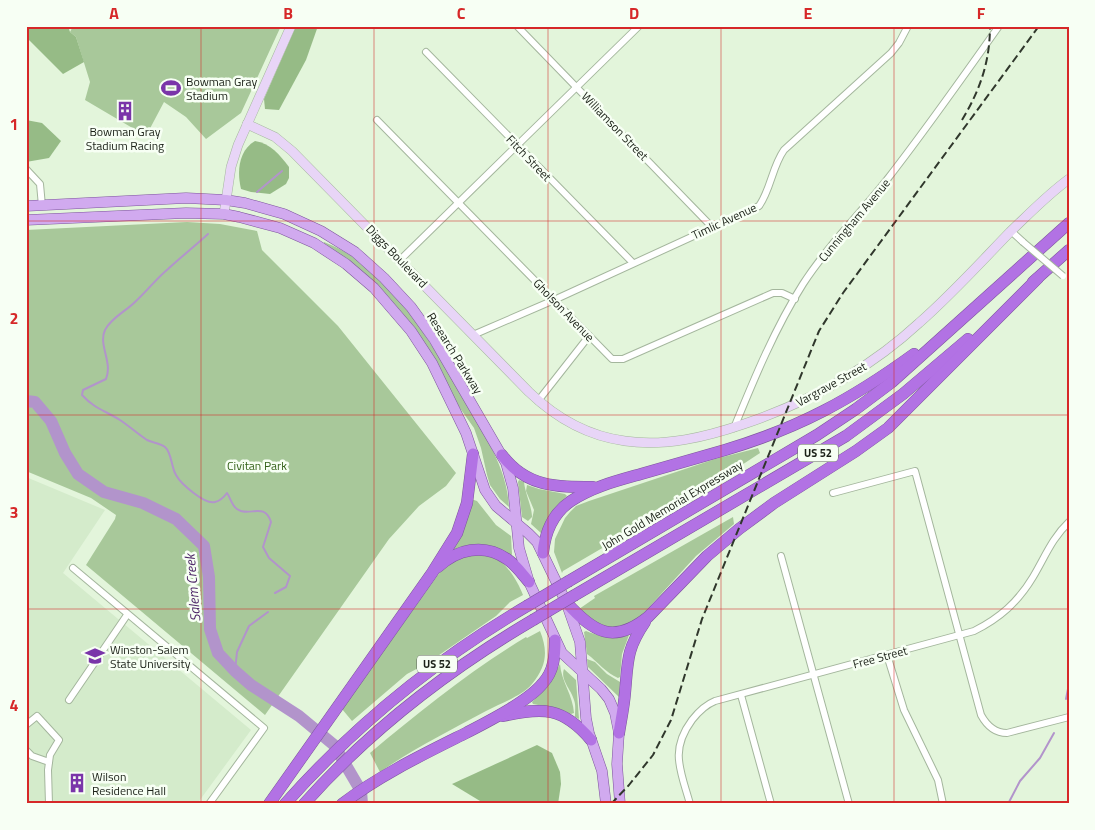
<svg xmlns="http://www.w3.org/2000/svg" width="1095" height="830" font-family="'Titillium Web',sans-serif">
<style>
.built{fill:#d4ebcb}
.green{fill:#a8c89a}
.forest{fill:#96bb86}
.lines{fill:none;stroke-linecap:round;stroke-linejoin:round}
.stream{stroke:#b294cb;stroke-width:2}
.river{stroke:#b294cb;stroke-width:12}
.street-casing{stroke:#a4b69d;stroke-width:8}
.secondary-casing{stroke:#a4b69d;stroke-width:10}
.primary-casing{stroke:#7d559c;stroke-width:11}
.highway-casing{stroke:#7d559c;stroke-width:12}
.street{stroke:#fff;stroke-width:6}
.secondary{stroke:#e8d5f7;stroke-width:9}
.primary{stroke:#d1aaef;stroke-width:10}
.highway{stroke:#b272e4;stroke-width:11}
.rail{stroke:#30372c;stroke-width:2;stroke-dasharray:8 4;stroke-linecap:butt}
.street-bridge-casing{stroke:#a4b69d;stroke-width:8;stroke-linecap:butt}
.highway-bridge-casing{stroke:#7d559c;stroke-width:12;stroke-linecap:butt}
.street-bridge{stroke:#fff;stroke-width:6}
.highway-bridge{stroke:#b272e4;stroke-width:11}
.grid{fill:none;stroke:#d62828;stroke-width:1;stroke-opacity:0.55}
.labels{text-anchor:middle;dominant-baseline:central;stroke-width:5;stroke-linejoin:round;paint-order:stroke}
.shield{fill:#f7fff4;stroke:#5c6359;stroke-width:1}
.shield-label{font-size:11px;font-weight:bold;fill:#1a2017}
.poi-label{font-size:12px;fill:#1a2017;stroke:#f7fff4;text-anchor:start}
.street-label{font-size:12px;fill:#1a2017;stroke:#f7fff4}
.park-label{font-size:12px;fill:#35631b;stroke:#f7fff4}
.water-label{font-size:14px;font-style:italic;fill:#4c2567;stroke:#f7fff4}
.neatline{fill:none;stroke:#d62828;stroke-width:2}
.grid-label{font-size:16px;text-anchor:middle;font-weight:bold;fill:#d62828}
</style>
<rect width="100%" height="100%" fill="#e3f5db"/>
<!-- built -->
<polygon class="built" points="26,477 105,510 63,573 251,730 197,804 26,804"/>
<!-- green -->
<g class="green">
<polygon points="73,26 281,26 241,113 206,139 186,117 164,102 146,136 85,100 90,82 76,37 70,32"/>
<polygon points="187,222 220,224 257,231 262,250 338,326 456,473 446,486 419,506 389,539 265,715 86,565 115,519 116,515 91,498 26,471 26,230"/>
<path d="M 324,242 C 389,266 433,346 466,403 C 485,436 507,468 509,507 L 500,499 L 490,485 L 487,475 L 481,448 L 474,428 L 457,404 L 419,336 L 323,245 Z"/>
<polygon points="758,448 760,453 722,478 563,571 562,573 554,552 555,539 565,518 570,512 576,506 589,501 715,459"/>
<path d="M 519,480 L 524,482 C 525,493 532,507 532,517 L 528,521 L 522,517 L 518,482 Z"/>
<polygon points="527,485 539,489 565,494 567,496 550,514 541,533 531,524 534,510 526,491"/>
<polygon points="471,499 477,501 496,525 511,536 512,554 511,556 450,553"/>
<polygon points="733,517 734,524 696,556 640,617 627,626 604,628 579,609 595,598 594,596"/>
<path d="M 465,555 C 473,555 482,554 490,556 C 505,559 518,582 523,595 L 510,602 L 496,616 L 426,664 L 407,674 L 352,721 L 342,709 L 443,568 Z"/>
<path d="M 540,631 C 548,651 547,666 532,684 C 522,696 501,703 486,711 C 451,730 413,749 380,772 L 370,753 C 420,711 470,671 526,637 L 527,638 Z"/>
<path d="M 586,631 C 604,638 611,638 629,635 L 622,654 L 620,677 L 618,678 C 606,673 598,662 587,654 L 584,632 Z"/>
<polygon points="587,659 595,662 607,674 620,682 619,697 588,667"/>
<path d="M 560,664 C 561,681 573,695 574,713 L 571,714 L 559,709 L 533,704 L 532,702 L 548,686 Z"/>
<path d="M 564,669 L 576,680 L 579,719 L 575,717 C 575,711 576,705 574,700 C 571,689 560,680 564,669 Z"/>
</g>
<!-- forest -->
<g class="forest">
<polygon points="26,26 68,26 70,32 76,37 84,62 63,74 26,37"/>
<polygon points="296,26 318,26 306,60 279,110 265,109 264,99"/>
<polygon points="26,120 42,123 61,141 49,158 26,162"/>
<path d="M 255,141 C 270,143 280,155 289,167 L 289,178 L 286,184 L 270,194 L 251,192 L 241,189 C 237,172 238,151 255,141 Z"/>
<polygon points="537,745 552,753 560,772 561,784 558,804 485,804 452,784"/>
</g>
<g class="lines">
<!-- stream -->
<g class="stream">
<polyline points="257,192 282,171"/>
<path d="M 208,234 C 195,246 181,257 168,269 C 156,279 147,291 135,302 C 126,311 111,318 105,330 C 98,345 113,362 106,379 L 83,390 L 82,395 C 95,409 104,410 120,420 C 129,426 138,434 147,440 C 153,443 160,443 165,447 C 172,453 171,467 176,475 C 181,484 205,505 215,502 C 220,501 224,497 227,493 C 230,497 232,506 237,509 C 249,518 264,501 271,522 L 263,547 L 269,558 L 290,576 L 286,587 L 275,593"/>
<polyline points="235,671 237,652 249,626 268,612"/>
<polyline points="1066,699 1069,684"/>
<polyline points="1008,804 1020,781 1040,758 1054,733"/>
</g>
<!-- river -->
<polyline class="river" points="26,401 35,402 51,421 65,453 78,474 104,492 143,503 176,519 204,546 209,577 210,629 218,653 235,671 251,685 299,716 334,745 361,791 362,804"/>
<defs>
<g id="street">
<polyline points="517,26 712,227"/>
<polyline points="426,52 633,263"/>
<polyline points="377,120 612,359 623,359 773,293 782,293 795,299"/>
<polyline points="26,169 40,184 42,206"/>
<polyline points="1011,231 1023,242"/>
<polyline points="400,260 639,26"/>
<path d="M 473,335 L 554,300 L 759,206 C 771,189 772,167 784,150 L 891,53 L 899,43 L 908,26"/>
<polyline points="538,401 589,336"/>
<path d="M 734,428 C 754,379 775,328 803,284 C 828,245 861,213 889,177 C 927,128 963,77 999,26"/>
<path d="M 833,493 L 915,471 L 981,715 C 987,726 995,733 1007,733 L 1069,717"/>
<polyline points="781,556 849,804"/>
<polyline points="73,568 264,728 209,804"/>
<polyline points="887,655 904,710 938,780 943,804"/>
<polyline points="741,695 771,804"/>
<polyline points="69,700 127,615"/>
<polyline points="26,725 37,716 59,740 50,755 48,770 49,804"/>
<polyline points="26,750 32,756 49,762"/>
<path d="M 690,804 C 681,771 669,751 692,720 C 699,711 705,705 715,701 L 974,631 C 1000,618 1018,602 1033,577 C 1045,557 1052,538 1069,522"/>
</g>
<g id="secondary">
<path d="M 247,124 L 275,137 L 292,151 L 529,392 C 556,418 588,436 625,441 C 665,447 706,437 744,424 C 809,402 868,370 919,323 C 951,295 980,263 1010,232 C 1029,214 1047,195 1069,179"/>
<polyline points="224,214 231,167 238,145 291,26"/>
</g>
<g id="primary">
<polyline points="26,206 186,198 226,200 245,203 284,214 321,231 355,252 384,278 411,307 434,339 506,463 513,488 519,548 529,582 562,653 601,689 609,699 615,713 619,733 617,764 620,804"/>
<polyline points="26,220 186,213 224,214 239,217 280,228 314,243 346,264 374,288 411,331 432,363 466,433 485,490 496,506 528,533 537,542 566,602 580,642 586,718 589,733 602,771 606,804"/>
</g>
<g id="highway">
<polyline points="1033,282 1069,250"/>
<path d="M 502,455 C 526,487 556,487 593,487"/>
<path d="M 543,553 C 545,533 553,513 571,501 C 592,487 616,481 641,474 C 669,466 697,458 725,450 C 799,428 852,399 914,354"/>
<path d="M 438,567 C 457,549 484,543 507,559 C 516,565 522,574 529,582"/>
<polyline points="569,581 817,435 856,409 892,382 1069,223"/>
<polyline points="575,595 846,436 903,394 968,339"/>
<path d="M 566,602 C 593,632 613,645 648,617 L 707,556 L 739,529 L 774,503 L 856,451 L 888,428 L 1038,278"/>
<path d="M 503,716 C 543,707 563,707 591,740"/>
<path d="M 619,733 C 621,720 624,706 625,693 C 628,661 626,650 645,622"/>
<polyline points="269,804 432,573 457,533 467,503 473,454"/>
<path d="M 285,804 C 355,725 435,660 527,606"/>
<path d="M 304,804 C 370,730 448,670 533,620"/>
<path d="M 342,804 C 380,775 424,754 466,733 C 487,722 529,701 543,683 C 554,671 555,656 555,640"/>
</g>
</defs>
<!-- street casing -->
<use href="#street" class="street-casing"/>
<!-- secondary casing -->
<use href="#secondary" class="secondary-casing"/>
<!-- primary casing -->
<use href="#primary" class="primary-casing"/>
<!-- highway casing -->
<use href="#highway" class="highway-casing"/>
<!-- street -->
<use href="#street" class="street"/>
<!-- secondary -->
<use href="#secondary" class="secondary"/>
<!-- primary -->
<use href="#primary" class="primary"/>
<!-- highway -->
<use href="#highway" class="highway"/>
<!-- rail -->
<g class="rail">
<path d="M 962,120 C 980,90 990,62 990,26"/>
<polyline points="611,804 629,785 653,755 671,720 702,619 819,331 843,293 1039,26"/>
</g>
<defs>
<polyline id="street-bridge" points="1023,242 1063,276"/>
<g id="highway-bridge">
<polyline points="527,606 569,581"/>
<polyline points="533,620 575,595"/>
</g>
</defs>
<!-- street-bridge casing -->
<use href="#street-bridge" class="street-bridge-casing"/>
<!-- highway-bridge casing -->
<use href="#highway-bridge" class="highway-bridge-casing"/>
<!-- street-bridge -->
<use href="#street-bridge" class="street-bridge"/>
<!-- highway-bridge -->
<use href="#highway-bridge" class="highway-bridge"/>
</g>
<!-- grid -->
<path class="grid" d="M 201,26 L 201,804M 374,26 L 374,804M 548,26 L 548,804M 721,26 L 721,804M 894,26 L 894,804M 26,221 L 1069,221M 26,415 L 1069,415M 26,609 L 1069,609"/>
<!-- icons -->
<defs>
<symbol id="stadium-bare" viewBox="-9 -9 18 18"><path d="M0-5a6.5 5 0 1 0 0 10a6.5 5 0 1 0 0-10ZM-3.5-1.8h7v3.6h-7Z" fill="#7a35a9" stroke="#f7fff4" stroke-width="2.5" paint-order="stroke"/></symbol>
<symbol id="building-bare" viewBox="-9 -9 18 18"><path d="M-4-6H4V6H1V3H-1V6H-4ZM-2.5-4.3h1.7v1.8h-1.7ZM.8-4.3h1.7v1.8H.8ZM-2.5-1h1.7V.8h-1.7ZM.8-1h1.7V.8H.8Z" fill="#7a35a9" stroke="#f7fff4" stroke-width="2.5" paint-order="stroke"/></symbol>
<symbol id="university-bare" viewBox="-9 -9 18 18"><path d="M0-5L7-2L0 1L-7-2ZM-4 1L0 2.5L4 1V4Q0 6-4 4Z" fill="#7a35a9" stroke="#f7fff4" stroke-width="2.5" paint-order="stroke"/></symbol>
</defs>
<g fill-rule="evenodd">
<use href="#stadium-bare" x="157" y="74" width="28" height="28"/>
<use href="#building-bare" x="111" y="97" width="28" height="28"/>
<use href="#university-bare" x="81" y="642" width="28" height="28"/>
<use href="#building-bare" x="63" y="769" width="28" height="28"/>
</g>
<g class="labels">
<!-- shield labels -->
<g class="shield">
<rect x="798" y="444.5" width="40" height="17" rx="4"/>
<rect x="417" y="655.5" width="40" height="17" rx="4"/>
</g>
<g class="shield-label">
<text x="818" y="453">US 52</text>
<text x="437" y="664">US 52</text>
</g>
<!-- poi labels -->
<g class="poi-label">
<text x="186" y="81">Bowman Gray<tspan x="186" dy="14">Stadium</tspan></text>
<text x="125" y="131" text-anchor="middle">Bowman Gray<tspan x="125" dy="14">Stadium Racing</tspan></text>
<text x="110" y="649">Winston-Salem<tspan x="110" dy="14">State University</tspan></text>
<text x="92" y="776">Wilson<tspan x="92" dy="14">Residence Hall</tspan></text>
</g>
<!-- street labels -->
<g class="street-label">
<text transform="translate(615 126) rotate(46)">Williamson Street</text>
<text transform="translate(529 158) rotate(46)">Fitch Street</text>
<text transform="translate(854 220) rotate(-50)">Cunningham Avenue</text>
<text transform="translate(724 221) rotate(-25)">Timlic Avenue</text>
<text transform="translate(397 256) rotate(46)">Diggs Boulevard</text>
<text transform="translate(564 310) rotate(46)">Gholson Avenue</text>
<text transform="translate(455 353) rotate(58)">Research Parkway</text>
<text transform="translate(831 384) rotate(-29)">Vargrave Street</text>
<text transform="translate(672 505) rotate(-31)">John Gold Memorial Expressway</text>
<text transform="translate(880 657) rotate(-15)">Free Street</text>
</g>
<!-- park labels -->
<g class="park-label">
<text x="257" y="465">Civitan Park</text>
</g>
<!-- water labels -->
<g class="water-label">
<text transform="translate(192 588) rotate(-95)">Salem Creek</text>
</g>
</g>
<!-- border -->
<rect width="1095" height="830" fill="none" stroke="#f7fff4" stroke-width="55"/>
<rect x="28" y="28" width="1040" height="774" class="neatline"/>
<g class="grid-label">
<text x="114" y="19">A</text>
<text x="288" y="19">B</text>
<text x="461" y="19">C</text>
<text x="634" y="19">D</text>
<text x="808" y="19">E</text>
<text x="981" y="19">F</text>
<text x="14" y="130">1</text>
<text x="14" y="324">2</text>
<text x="14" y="518">3</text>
<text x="14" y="711">4</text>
</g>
</svg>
